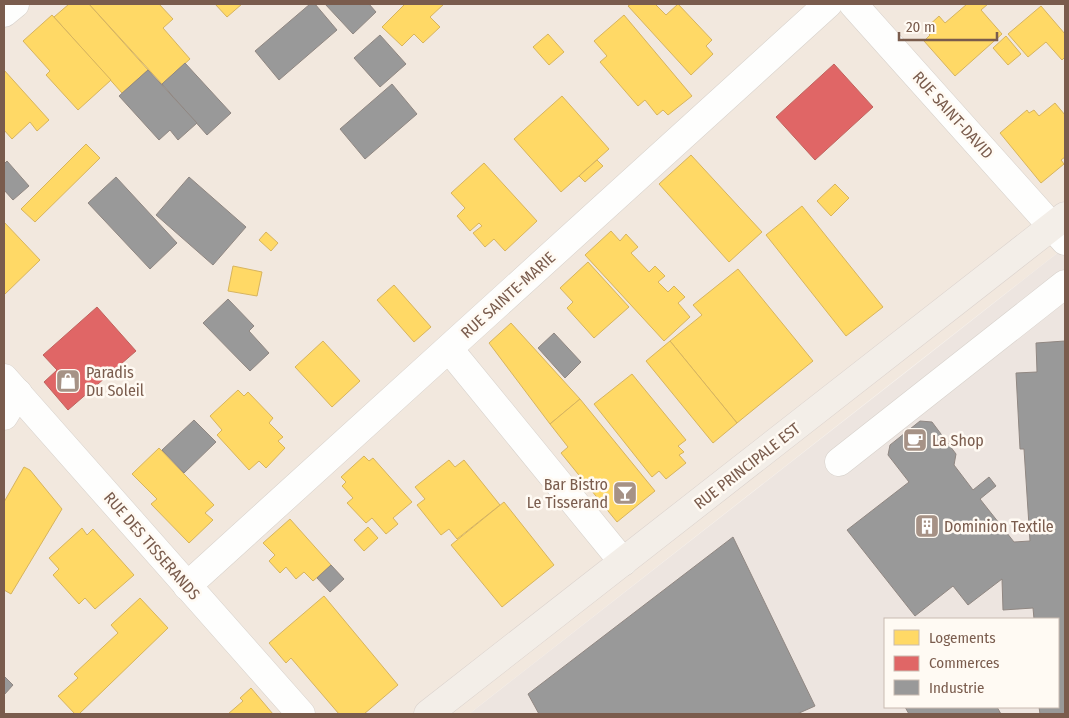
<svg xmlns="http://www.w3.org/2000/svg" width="1069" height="718" font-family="'Fira Sans Condensed',sans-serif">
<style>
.residential{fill:#f2e8de}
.industrial{fill:#ede5e0;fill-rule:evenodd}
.homes{fill:#ffd966;stroke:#d7b45e}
.shops{fill:#e06666;stroke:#c1635e}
.industry{fill:#999;stroke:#908782}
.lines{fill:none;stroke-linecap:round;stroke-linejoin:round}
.minor-casing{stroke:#d7d1cb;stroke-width:29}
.major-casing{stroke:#dad1cc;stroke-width:29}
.minor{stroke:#fefefd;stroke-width:28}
.major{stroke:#f3eee8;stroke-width:28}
.labels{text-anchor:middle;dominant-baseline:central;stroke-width:5;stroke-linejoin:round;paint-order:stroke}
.street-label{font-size:16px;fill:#7a5c4d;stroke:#fffaf3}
.poi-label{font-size:16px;fill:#7a5c4d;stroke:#fffaf3;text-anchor:start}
</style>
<rect width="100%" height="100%" fill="#f9f5f0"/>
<!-- residential -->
<polygon class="residential" points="4,4 1065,4 1065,247 469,714 4,714"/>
<!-- industrial -->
<path class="industrial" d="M 1065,247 L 1065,714 L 469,714 L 905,373 ZM 885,619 L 1058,619 L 1058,707 L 885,707 Z"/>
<!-- homes -->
<g class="homes">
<polygon points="69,4 89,4 148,70 122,93 54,17"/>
<polygon points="89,4 159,4 173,19 163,28 190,59 162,84"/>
<polygon points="215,4 242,4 227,17"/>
<polygon points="405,4 444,4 430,17 440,27 423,43 414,34 402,46 382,27"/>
<polygon points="631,4 655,4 666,15 678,4 712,40 706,46 713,54 691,75 628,6"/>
<polygon points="967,4 988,4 981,10 1002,34 955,76 924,41 930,35 925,29 939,16 945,23"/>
<polygon points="1041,6 1065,34 1065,57 1062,60 1046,42 1028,57 1008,34"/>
<polygon points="52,15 111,80 78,110 46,75 50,71 23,41"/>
<polygon points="624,15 692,96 668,115 663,110 657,115 645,100 638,106 600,62 607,56 594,41"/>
<polygon points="548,34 564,52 549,65 533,47"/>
<polygon points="1006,36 1021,54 1008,65 993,48"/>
<polygon points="4,70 49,120 37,131 30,122 12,139 4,130"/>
<polygon points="562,96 609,149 561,192 514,139"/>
<polygon points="1055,103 1065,115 1065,157 1061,160 1064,164 1041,183 1000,133 1027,110 1029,113 1034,110 1039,116"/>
<polygon points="86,144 100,158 35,222 21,209"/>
<polygon points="691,155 762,232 729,262 659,184"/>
<polygon points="597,160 603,166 585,182 579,176"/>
<polygon points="484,163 537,221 505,251 494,239 485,247 473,233 482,226 479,223 470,231 457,216 465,208 451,193"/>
<polygon points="835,184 849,198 831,216 817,201"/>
<polygon points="802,206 883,307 846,336 766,235"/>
<polygon points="4,222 40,260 4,295"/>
<polygon points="611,231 620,241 626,234 638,247 631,253 649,272 655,266 665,276 658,282 668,292 674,286 685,297 678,303 690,317 664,341 585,255"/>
<polygon points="266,232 278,243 271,251 259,240"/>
<polygon points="588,262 629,307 594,338 567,308 573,302 560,288"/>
<polygon points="233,266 262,272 257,296 228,291"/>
<polygon points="738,269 813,361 737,423 670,341 702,315 693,305"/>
<polygon points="394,285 431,327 414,342 377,300"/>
<polygon points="511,323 580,399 550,424 489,343"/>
<polygon points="323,341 360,381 332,407 295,367"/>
<polygon points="670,341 737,423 713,443 646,361"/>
<polygon points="632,374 686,440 678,446 684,452 679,455 686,463 666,479 659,471 652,477 594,404"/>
<polygon points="238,390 244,396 248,392 273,418 269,423 283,437 278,441 285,448 266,468 259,461 249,470 217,435 222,430 210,416"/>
<polygon points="580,399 655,491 617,522 561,453 568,447 550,424"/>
<polygon points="159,448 214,505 205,513 213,520 189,543 151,504 157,499 132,474"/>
<polygon points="364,456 369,461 373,458 412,502 393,518 398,524 386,534 372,518 366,523 347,503 353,498 342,486 346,482 341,477"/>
<polygon points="449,460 455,467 464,460 500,505 457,539 449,529 441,535 417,505 425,499 415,487"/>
<polygon points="24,467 30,470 62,509 11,594 4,590 4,502"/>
<polygon points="504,502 554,565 502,607 451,545"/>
<polygon points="290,519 331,565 313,581 304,572 296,579 286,567 280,573 269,561 275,555 263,543"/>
<polygon points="368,527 378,538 364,551 354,540"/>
<polygon points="82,528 87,535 93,529 134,575 95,609 85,598 79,604 53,575 59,569 49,558"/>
<polygon points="324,596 398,685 364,714 339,714 291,658 286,663 269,643"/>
<polygon points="140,598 168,628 79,714 75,714 58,696 78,678 74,674 118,633 111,625"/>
<polygon points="251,688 273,714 228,714 243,701 240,698"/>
</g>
<!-- shops -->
<g class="shops">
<polygon points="834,64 873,107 815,160 776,117"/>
<polygon points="97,307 136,351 68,410 44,382 57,370 43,355"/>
</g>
<!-- industry -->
<g class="industry">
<polygon points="310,4 315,4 337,30 279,80 255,51"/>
<polygon points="325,4 369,4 376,12 353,34"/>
<polygon points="380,35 406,64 380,87 354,58"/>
<polygon points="185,63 231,113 207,135 162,84"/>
<polygon points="148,70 197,123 178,140 170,130 159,140 119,96"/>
<polygon points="392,84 417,114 365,159 340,129"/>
<polygon points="7,161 29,186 13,200 4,190 4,164"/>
<polygon points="116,177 177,243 150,269 88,203"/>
<polygon points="189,177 246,227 213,265 156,215"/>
<polygon points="228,299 254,326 249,331 269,353 250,371 203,323"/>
<polygon points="554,333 581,362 565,378 538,348"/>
<polygon points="1065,341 1065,714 1040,714 1039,707 1058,707 1058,619 1034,619 1033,608 1003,610 1002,579 968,605 953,586 915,616 847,530 909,482 888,455 890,445 920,421 932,422 956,454 954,465 973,490 989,477 996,486 980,499 1014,542 1030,541 1024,449 1020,449 1016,373 1037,372 1036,343"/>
<polygon points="194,420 216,442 184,473 162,450"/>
<polygon points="733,537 815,706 797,714 539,714 528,694"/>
<polygon points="331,565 344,579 330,592 317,578"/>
<polygon points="4,676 13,685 4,695"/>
<polygon points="905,707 997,707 1001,714 909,714"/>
</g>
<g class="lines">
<defs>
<g id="minor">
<polyline points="853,4 1065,241"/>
<polyline points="4,13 15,4"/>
<polyline points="449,349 623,562"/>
<polyline points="4,378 301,714"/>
<polyline points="4,416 18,393"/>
<polyline points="839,462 1065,284"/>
<polyline points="187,586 828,4"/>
</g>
<polyline id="major" points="428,714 1065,216"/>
</defs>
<!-- minor casing -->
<use href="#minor" class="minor-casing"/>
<!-- major casing -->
<use href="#major" class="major-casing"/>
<!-- minor -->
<use href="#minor" class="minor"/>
<!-- major -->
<use href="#major" class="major"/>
</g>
<!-- icons -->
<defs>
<symbol id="shop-square" viewBox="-11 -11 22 22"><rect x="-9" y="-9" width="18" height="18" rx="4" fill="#a69286" stroke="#fffaf3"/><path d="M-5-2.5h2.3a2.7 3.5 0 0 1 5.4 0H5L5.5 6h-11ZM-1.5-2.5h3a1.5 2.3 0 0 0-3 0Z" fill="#fff"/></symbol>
<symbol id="cafe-square" viewBox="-11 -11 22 22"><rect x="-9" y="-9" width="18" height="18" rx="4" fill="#a69286" stroke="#fffaf3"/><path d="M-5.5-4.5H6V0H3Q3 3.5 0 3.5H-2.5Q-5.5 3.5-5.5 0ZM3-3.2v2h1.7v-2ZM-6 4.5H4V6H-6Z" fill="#fff"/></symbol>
<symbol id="bar-square" viewBox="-11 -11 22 22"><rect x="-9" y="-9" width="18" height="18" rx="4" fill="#a69286" stroke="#fffaf3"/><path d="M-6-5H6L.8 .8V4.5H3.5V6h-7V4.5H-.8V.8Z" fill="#fff"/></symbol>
<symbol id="building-square" viewBox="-11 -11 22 22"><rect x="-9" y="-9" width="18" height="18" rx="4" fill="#a69286" stroke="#fffaf3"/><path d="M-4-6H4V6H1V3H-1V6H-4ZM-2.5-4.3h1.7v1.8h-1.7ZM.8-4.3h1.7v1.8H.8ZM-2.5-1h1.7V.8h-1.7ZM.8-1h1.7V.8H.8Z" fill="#fff"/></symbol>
</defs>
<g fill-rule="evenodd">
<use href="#shop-square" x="54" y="367" width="28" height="28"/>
<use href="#cafe-square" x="901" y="426" width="28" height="28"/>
<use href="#bar-square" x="611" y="479" width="28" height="28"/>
<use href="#building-square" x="913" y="512" width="28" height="28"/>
</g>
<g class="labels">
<!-- street labels -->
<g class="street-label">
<text transform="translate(953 115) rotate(48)">RUE SAINT-DAVID</text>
<text transform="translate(508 295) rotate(-42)">RUE SAINTE-MARIE</text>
<text transform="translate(747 466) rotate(-38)">RUE PRINCIPALE EST</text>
<text transform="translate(152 546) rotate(49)">RUE DES TISSERANDS</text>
</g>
<!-- poi labels -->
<g class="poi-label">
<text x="86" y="372">Paradis<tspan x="86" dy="18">Du Soleil</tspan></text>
<text x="932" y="440">La Shop</text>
<text x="608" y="484" text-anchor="end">Bar Bistro<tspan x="608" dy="18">Le Tisserand</tspan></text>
<text x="944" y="526">Dominion Textile</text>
</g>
</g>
<!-- border -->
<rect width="1069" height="718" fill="none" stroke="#7a5c4d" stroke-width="10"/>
<!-- legend -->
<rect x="884" y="618" width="175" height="90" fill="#fffaf3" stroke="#cabbb1"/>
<rect x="894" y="630" width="25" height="15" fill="#ffd966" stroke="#cabbb1"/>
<text x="929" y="643" font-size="15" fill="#7a5c4d">Logements</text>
<rect x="894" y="656" width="25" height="15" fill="#e06666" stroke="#cabbb1"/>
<text x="929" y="668" font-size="15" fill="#7a5c4d">Commerces</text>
<rect x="894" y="680" width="25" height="15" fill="#999999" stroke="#cabbb1"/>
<text x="929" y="693" font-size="15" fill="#7a5c4d">Industrie</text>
<!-- scale -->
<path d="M899 32v8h98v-8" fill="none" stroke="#7a5c4d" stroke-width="2.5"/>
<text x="906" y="32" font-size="15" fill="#7a5c4d" stroke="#fffaf3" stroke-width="4" paint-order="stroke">20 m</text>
</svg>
